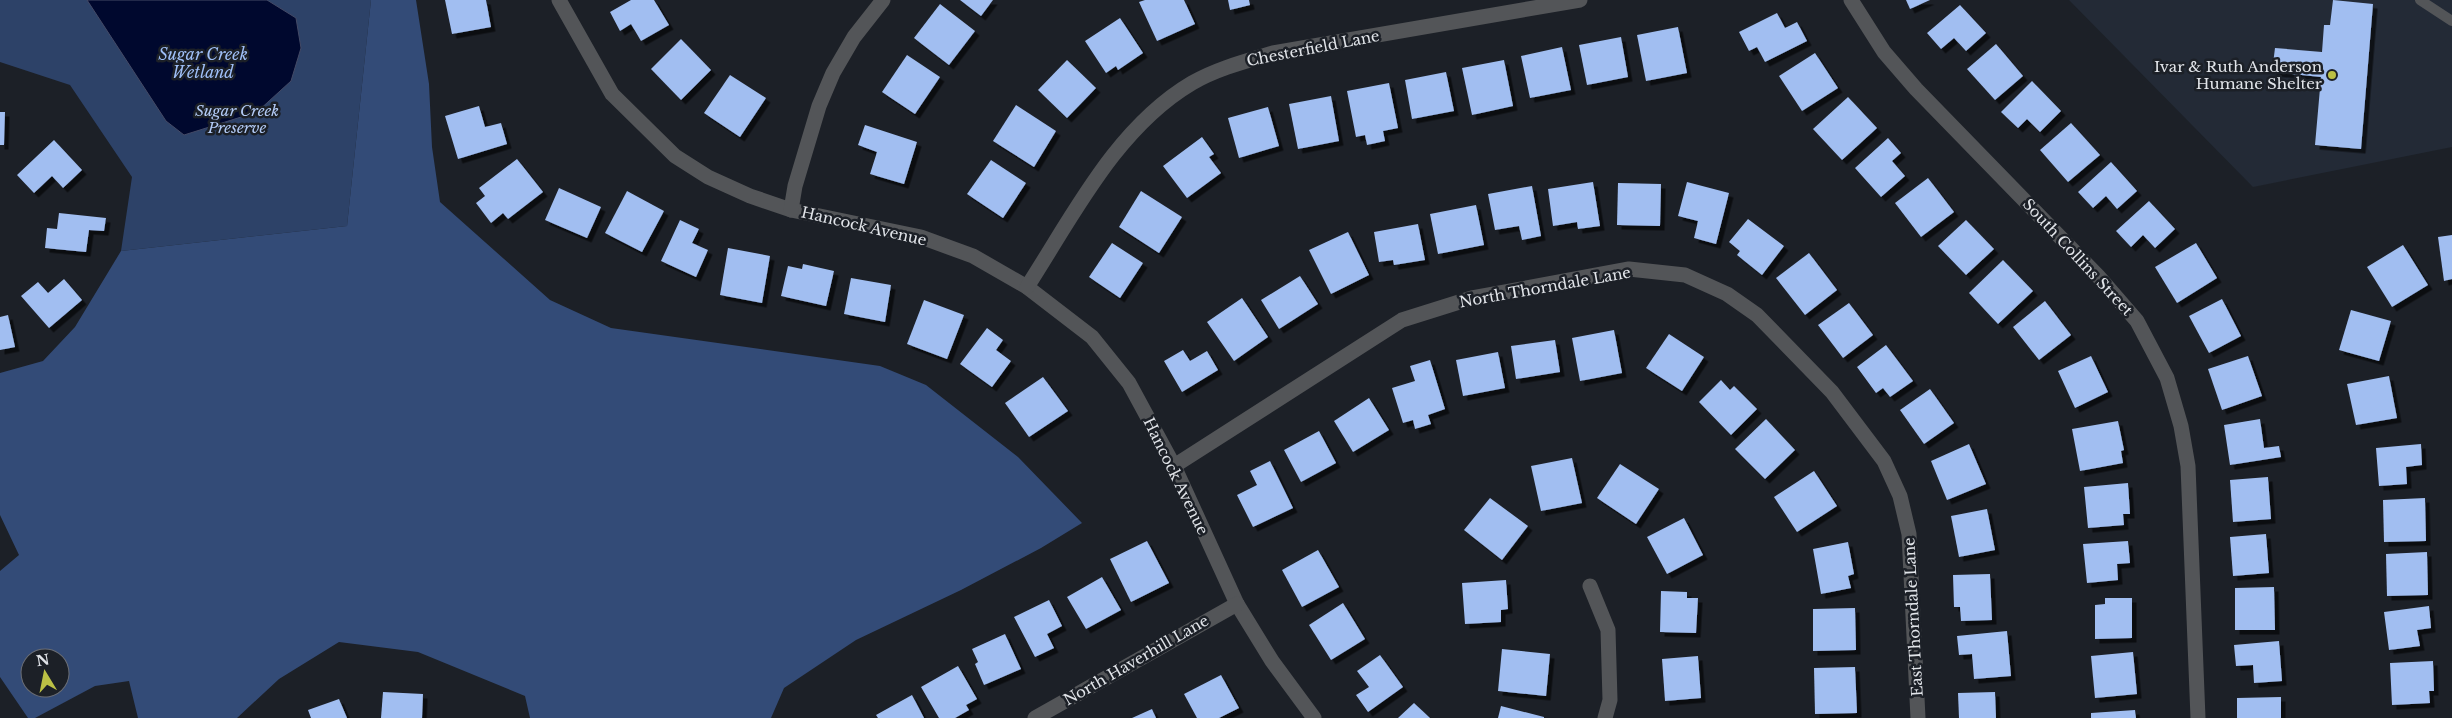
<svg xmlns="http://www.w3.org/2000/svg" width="2452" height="718" font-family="'Libre Baskerville',serif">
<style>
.built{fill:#232a36}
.green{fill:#2d4268}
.forest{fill:#334b77;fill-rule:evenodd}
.water{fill:#00082e;stroke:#444a66}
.building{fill:#a1bef1;filter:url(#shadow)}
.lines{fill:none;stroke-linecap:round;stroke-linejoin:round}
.lane{stroke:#535558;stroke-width:10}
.street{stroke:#535558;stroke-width:15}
.poi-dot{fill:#bbc045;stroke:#1c2027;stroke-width:2}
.labels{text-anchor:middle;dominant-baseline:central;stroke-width:5;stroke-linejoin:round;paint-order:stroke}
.street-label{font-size:15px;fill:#e1e4e9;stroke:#1c2027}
.poi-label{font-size:15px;fill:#e1e4e9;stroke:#1c2027;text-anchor:end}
.park-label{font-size:15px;font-style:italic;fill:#b3cbf6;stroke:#1c2027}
.water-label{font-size:16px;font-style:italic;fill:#9fbff7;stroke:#1c2027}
</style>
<defs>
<filter id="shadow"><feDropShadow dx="4.5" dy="4.5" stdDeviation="0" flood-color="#0009"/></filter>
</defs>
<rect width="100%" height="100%" fill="#1c2027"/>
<!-- built -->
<polygon class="built" points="2069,0 2452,0 2452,147 2253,187"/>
<!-- green -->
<polygon class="green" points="0,0 371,0 347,226 121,251 132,177 70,85 0,62"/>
<!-- forest -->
<path class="forest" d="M 371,0 L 416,0 L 429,84 L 432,147 L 440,202 L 550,300 L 611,328 L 880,366 L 926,385 L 1018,457 L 1082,523 L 1041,548 L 961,590 L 856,640 L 784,688 L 771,718 L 530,718 L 525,696 L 418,652 L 339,642 L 279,679 L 237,718 L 138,718 L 129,681 L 95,686 L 35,718 L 28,718 L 0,677 L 0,571 L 19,555 L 0,515 L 0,373 L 43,361 L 75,327 L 121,251 L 347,226 ZM 30,658 L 60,658 L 60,688 L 30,688 Z"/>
<!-- water -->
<polygon class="water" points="87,0 267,0 296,18 301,48 291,81 257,112 184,135 166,121"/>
<!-- building -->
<g class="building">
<polygon points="445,0 486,0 491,27 452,34"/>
<polygon points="631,0 654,0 669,25 641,41 631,24 620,31 610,12"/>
<polygon points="960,0 993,0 981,16"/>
<polygon points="1145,0 1184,0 1195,24 1157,41 1139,2"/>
<polygon points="1228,0 1249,0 1250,5 1230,10"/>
<polygon points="1906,0 1930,0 1910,9"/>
<polygon points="2333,0 2373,4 2361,149 2315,145 2321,77 2272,72 2275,48 2322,52 2324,25 2330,25"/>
<polygon points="940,4 975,31 949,65 914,38"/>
<polygon points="1960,5 1986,33 1966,51 1954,38 1941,49 1927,33"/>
<polygon points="1777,13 1785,28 1797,22 1807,41 1765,62 1757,47 1749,51 1739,32"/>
<polygon points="1120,18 1143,53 1118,70 1116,66 1106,73 1085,41"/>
<polygon points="1678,27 1687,73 1646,81 1637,35"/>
<polygon points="1621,37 1628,77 1587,85 1579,45"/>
<polygon points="681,39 711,70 681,100 651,69"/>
<polygon points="1996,44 2023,76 1995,100 1967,69"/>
<polygon points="1562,47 1571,90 1530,98 1521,56"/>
<polygon points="1815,53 1838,88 1802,111 1779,76"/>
<polygon points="907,55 940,77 915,114 882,92"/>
<polygon points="1067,60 1096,88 1067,118 1038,90"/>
<polygon points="1504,60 1513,106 1472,115 1462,68"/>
<polygon points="1446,72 1454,111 1412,119 1405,80"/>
<polygon points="730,75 766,98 740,137 704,113"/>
<polygon points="2032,81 2061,111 2040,132 2027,119 2018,128 2001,112"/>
<polygon points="1389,83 1398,128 1383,131 1385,141 1367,145 1365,135 1356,137 1347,91"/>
<polygon points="1331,96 1339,141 1298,149 1289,104"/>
<polygon points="1848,97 1877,128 1842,160 1813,129"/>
<polygon points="1016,105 1056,131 1034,167 993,141"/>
<polygon points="479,106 485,127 501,123 507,144 458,159 445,116"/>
<polygon points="1268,107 1279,146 1239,158 1228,118"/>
<polygon points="0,112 5,112 4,145 0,145"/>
<polygon points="2071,123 2100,155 2068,182 2040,150"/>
<polygon points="865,125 917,142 904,184 870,174 877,152 858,145"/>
<polygon points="1202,137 1214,154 1209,157 1221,173 1187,198 1163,166"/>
<polygon points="1888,138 1901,153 1892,161 1905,176 1881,197 1855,168"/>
<polygon points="54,140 82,170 63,188 52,176 34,193 17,175"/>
<polygon points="517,159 543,192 508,219 503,213 491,223 476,203 485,196 479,188"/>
<polygon points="991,160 1026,183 1003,218 967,194"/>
<polygon points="2111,162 2137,191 2117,209 2106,196 2093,208 2078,192"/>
<polygon points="1928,178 1954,212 1921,237 1895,203"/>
<polygon points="1593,182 1600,226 1578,229 1577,222 1553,226 1548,189"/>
<polygon points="1687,182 1729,193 1716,244 1694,238 1698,221 1678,216"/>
<polygon points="1618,183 1661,184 1660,226 1617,225"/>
<polygon points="1532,186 1541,236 1522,240 1519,226 1495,230 1488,194"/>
<polygon points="559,188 601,207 587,238 545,220"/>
<polygon points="627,191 664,211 642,252 605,233"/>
<polygon points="1141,191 1182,217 1159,253 1119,227"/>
<polygon points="2149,201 2175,229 2155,248 2143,235 2131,247 2116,231"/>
<polygon points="1476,205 1484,245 1438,254 1430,214"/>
<polygon points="59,213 106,218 104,231 89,230 86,252 45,248 47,228 57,229"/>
<polygon points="1748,219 1784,246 1762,275 1737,255 1740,251 1729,242"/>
<polygon points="680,220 699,229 692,243 708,250 696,277 661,261"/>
<polygon points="1966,220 1994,249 1966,275 1938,246"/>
<polygon points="1418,224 1425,260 1394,265 1393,260 1379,262 1374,232"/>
<polygon points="1348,232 1369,275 1331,294 1309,250"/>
<polygon points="2452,235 2452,279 2444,281 2438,237"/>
<polygon points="1112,243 1143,263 1120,298 1089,277"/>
<polygon points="2196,243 2217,278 2177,303 2155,267"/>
<polygon points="2403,245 2428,285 2392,307 2367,267"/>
<polygon points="728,248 770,256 762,303 720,295"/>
<polygon points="1809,253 1837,290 1805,315 1776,278"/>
<polygon points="2003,260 2033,291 1998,324 1969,293"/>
<polygon points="803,264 834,271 826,306 781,296 788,266 802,269"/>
<polygon points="1300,276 1318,304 1279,329 1261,300"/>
<polygon points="851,278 891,285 885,322 844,314"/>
<polygon points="64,279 82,300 49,328 21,296 38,282 48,293"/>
<polygon points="1242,298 1268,337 1234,361 1207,322"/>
<polygon points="2222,299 2241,336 2209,353 2189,316"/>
<polygon points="924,300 964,315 947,359 907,344"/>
<polygon points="2045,301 2071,335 2039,360 2013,327"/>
<polygon points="1849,303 1873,335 1843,358 1818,325"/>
<polygon points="2351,310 2391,321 2379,361 2339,350"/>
<polygon points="8,315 15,347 0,350 0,317"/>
<polygon points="987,328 1003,340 996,350 1011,361 992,387 960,364"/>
<polygon points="1614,330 1622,373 1580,381 1572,338"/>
<polygon points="1669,334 1704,357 1682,391 1646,368"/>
<polygon points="1555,340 1560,372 1516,379 1511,346"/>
<polygon points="1886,345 1913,381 1890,397 1883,388 1876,393 1857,367"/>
<polygon points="1183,350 1190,361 1207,351 1218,370 1182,392 1164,361"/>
<polygon points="1498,352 1505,388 1463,396 1456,360"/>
<polygon points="2091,356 2108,392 2075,408 2058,371"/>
<polygon points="2248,356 2262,396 2222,410 2208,369"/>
<polygon points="1430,360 1445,409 1428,415 1431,424 1415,429 1413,420 1403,423 1392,388 1415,381 1410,366"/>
<polygon points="2389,376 2397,418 2356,425 2347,384"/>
<polygon points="1043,377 1068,411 1029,437 1005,403"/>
<polygon points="1721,380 1730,390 1734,386 1757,409 1731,435 1699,402"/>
<polygon points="1930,389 1954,423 1924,444 1900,410"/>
<polygon points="1369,398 1389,430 1353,452 1334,421"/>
<polygon points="1766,419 1795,450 1765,479 1735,449"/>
<polygon points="2260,419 2264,448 2279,446 2281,457 2230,465 2224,425"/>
<polygon points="2118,421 2124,450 2121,451 2123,463 2080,471 2072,429"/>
<polygon points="1319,431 1336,463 1301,482 1284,450"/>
<polygon points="1969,444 1986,484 1947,500 1931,461"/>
<polygon points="2421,444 2422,465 2406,467 2407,484 2379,486 2376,448"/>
<polygon points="1572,458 1582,503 1541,511 1531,466"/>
<polygon points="1270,461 1293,508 1253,527 1237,495 1257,485 1250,471"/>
<polygon points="1620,464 1659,489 1636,524 1597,498"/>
<polygon points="1814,471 1837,506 1797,532 1774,497"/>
<polygon points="2268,477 2271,519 2233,522 2230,480"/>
<polygon points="2128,483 2130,514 2123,514 2124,525 2088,528 2084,487"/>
<polygon points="1490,498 1528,526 1502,560 1464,530"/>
<polygon points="2425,498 2426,541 2384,542 2383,500"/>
<polygon points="1987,509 1995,550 1959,557 1951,516"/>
<polygon points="1684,518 1703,555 1667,574 1647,537"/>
<polygon points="2266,534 2269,573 2233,576 2230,537"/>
<polygon points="1147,541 1169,583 1131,602 1110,559"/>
<polygon points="2128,541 2130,563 2117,564 2118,580 2087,583 2083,544"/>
<polygon points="1848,542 1854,574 1848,576 1851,588 1821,594 1813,549"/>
<polygon points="1318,550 1339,587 1302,607 1282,570"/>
<polygon points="2427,552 2428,595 2387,596 2386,554"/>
<polygon points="1990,574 1992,620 1961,621 1960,607 1954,607 1953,575"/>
<polygon points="1102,577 1121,610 1086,629 1067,597"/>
<polygon points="1506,580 1508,609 1501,610 1501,622 1465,624 1462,583"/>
<polygon points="2274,587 2275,630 2235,630 2235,588"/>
<polygon points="1661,591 1687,592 1687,598 1698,598 1696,633 1660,632"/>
<polygon points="2105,598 2132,598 2132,638 2095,639 2095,605 2105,604"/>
<polygon points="1049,600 1062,626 1047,634 1054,648 1035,657 1014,617"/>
<polygon points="1343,603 1365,639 1331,660 1309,625"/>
<polygon points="2429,606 2431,628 2417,630 2420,646 2389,650 2384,612"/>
<polygon points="1855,608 1856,650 1813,651 1813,609"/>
<polygon points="2007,631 2011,676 1974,679 1972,654 1959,655 1957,636"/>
<polygon points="1005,634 1021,669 984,685 975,664 978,662 972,649"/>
<polygon points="2279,641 2282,681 2254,683 2253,665 2236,666 2234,645"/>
<polygon points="1502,649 1550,654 1546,696 1498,691"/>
<polygon points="2133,652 2137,694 2095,698 2091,656"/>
<polygon points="1380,655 1403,687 1368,712 1356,695 1369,687 1357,671"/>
<polygon points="1698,656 1701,698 1665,701 1662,659"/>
<polygon points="2433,661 2434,691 2429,691 2430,703 2392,705 2390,663"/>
<polygon points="958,666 977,699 966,705 969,710 955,718 939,718 921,687"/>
<polygon points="1855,667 1857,713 1815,714 1814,668"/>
<polygon points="1221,675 1239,708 1219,718 1197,718 1184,694"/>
<polygon points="383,692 423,694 422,718 381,718"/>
<polygon points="1995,692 1996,718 1959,718 1958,693"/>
<polygon points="912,695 924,718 878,718 876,715"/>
<polygon points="2281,697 2281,718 2237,718 2237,698"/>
<polygon points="339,699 347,718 311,718 308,710"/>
<polygon points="1414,703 1430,718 1398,718"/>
<polygon points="1501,706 1544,717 1544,718 1498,718"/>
<polygon points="1152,709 1156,718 1132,718"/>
<polygon points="2135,710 2136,718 2091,718 2091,713"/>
</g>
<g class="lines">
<!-- lane -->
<polyline class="lane" points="2420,0 2452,21"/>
<!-- street -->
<g class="street">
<polyline points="559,0 612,94 675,156 708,177 750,196 791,210 921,237 973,256 1027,287 1092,337 1129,383 1174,466 1237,604 1272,661 1314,718"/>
<polyline points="1851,0 1884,52 1916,89 2098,276 2137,321 2167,378 2181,426 2188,466 2198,718"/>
<polyline points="791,210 795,186 819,106 833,73 854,37 883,0"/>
<path d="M 1027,287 C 1073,216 1116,128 1192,83 C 1216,69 1246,61 1273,53 L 1580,0"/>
<polyline points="1174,466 1402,320 1472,298 1629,269 1685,275 1727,294 1757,315 1832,392 1884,461 1900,496 1909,534 1918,718"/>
<polyline points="1590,586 1608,630 1610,700 1605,718"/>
<polyline points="1035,718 1237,604"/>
</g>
</g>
<!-- markers -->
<circle class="poi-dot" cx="2332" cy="75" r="5"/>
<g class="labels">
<!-- street labels -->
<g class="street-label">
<text transform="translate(1313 48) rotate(-11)">Chesterfield Lane</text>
<text transform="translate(864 226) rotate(13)">Hancock Avenue</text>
<text transform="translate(2078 257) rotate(47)">South Collins Street</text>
<text transform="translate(1545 287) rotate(-10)">North Thorndale Lane</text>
<text transform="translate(1176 476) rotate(64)">Hancock Avenue</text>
<text transform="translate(1913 617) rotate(-93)">East Thorndale Lane</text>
<text transform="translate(1136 660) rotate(-30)">North Haverhill Lane</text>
</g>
<!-- poi labels -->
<g class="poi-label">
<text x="2322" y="66">Ivar &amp; Ruth Anderson<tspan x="2322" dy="17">Humane Shelter</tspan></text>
</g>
<!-- park labels -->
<g class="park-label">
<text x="237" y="110">Sugar Creek<tspan x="237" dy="17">Preserve</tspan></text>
</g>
<!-- water labels -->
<g class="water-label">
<text x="203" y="54">Sugar Creek<tspan x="203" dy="18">Wetland</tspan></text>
</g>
</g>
<!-- north arrow -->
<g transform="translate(45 673) rotate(350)"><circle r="24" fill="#1c2027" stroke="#6b6e75"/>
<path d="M0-4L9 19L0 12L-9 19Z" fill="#bbc045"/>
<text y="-8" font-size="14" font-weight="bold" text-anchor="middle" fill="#e1e4e9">N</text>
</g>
</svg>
